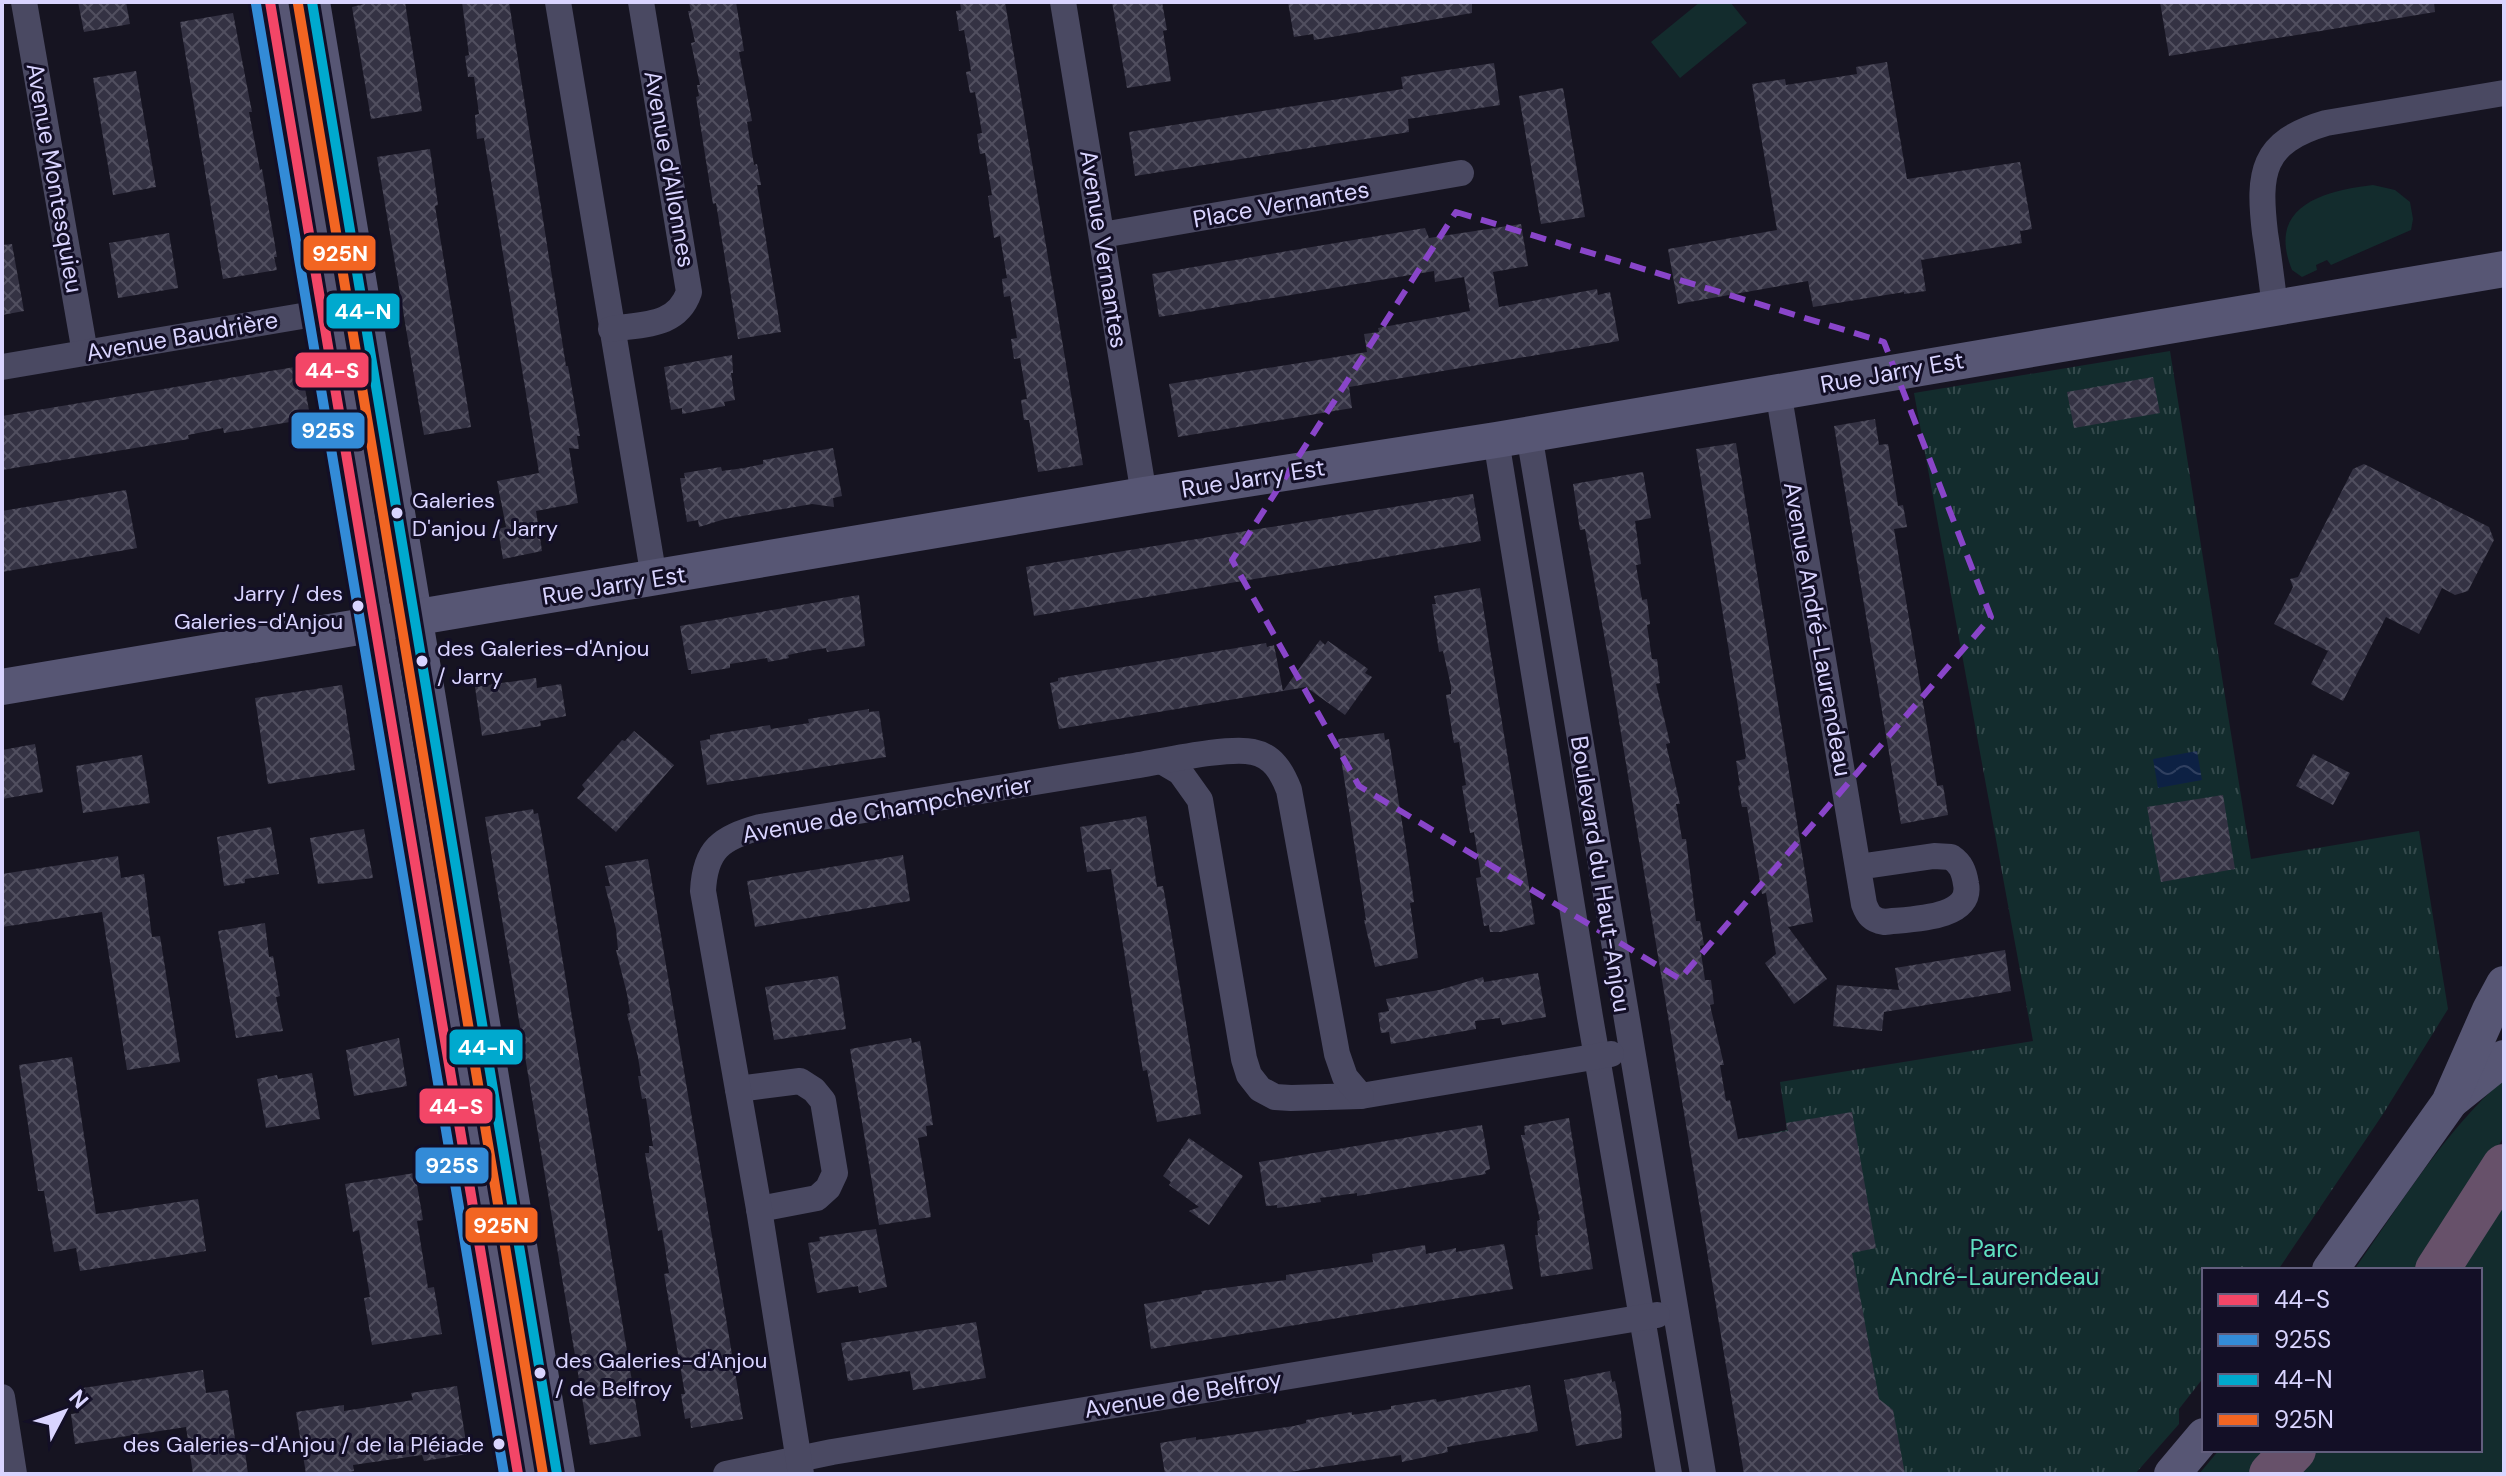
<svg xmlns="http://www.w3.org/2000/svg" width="2506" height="1476" font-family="'DM Sans',sans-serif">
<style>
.grass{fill:#132c2d}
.park{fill:url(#park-tufts)}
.water{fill:url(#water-waves)}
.building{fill:url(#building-cross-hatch)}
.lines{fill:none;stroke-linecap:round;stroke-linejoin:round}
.street{stroke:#4a4962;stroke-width:26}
.secondary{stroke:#575674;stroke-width:36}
.highway{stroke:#67516a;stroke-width:44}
.bus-1-casing{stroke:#130f26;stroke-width:16}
.bus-2-casing{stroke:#130f26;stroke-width:16}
.bus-3-casing{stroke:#130f26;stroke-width:16}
.bus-4-casing{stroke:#130f26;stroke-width:16}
.bus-1{stroke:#f34667;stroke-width:10}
.bus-2{stroke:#338bd7;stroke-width:10}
.bus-3{stroke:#00a9ce;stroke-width:10}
.bus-4{stroke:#f26522;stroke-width:10}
.marked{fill:none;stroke:#8945c9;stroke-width:6;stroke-dasharray:16 10;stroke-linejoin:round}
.bus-dot{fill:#d9d4ff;stroke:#130f26;stroke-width:3}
.labels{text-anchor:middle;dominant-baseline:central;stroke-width:6;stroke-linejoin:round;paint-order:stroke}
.bus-label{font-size:22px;fill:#d9d4ff;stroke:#130f26;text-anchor:start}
.street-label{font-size:24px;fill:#d9d4ff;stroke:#130f26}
.park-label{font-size:24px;fill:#5fe0c0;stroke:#130f26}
.line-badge{stroke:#130f26;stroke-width:3}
.badge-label{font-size:22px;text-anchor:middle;font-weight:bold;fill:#fff}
</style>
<defs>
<pattern id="park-tufts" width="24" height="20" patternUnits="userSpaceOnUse" patternTransform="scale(2)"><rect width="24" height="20" fill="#132c2d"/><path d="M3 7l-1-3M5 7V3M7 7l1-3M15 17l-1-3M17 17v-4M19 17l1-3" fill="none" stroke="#354a4c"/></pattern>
<pattern id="water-waves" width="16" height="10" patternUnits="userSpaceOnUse" patternTransform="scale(2)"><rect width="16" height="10" fill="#0d2144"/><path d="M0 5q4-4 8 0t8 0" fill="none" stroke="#304060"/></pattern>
<pattern id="building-cross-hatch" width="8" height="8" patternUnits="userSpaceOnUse" patternTransform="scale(2)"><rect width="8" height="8" fill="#343243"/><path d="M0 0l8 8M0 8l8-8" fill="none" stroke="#514f5f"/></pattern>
</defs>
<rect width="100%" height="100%" fill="#161421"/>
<!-- grass -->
<g class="grass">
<polygon points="1700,2 1730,2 1747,23 1680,78 1651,42"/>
<path d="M 2373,185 L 2395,190 L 2410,202 L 2413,219 L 2411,230 L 2331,265 L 2327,260 L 2316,265 L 2317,270 L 2302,277 L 2292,270 C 2266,206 2323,191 2373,185 Z"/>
<path d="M 2504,1079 L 2504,1136 L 2487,1166 L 2420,1270 L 2354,1270 C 2400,1205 2444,1132 2504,1079 Z"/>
<polygon points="2504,1201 2504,1474 2296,1474 2318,1450 2480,1450 2480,1270 2459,1270"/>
<polygon points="2219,1450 2275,1450 2252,1474 2199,1474"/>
</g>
<!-- park -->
<polygon class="park" points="2170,351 2251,859 2419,831 2448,1009 2383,1114 2278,1270 2204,1270 2204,1377 2179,1409 2179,1424 2135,1474 1819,1474 1758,1136 1787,1130 1780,1082 2033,1041 1914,393"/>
<!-- water -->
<polygon class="water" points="2197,751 2202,780 2158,788 2153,759"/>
<!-- building -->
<g class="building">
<polygon points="78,2 126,2 130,24 84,32"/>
<polygon points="372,2 405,2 422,111 371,119 352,7"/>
<polygon points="462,2 509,2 566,366 568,366 580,436 577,436 579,449 569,448 578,503 536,511 542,551 503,559 498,529 506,527 497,481 539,473 484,138 477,139 475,115 479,114 474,77 468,77 465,56 469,55"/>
<polygon points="689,2 736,2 744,51 739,52 752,121 747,122 754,165 757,164 761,185 757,185 781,332 738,339 716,203 713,204 706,161 696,97 699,96 697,85 700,85 691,43 695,42 688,11 691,11"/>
<polygon points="960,2 1005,2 1083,465 1038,472 1029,420 1024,420 1021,400 1027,399 1020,358 1014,359 1011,339 1017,338 1010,296 1004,297 1002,279 1007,278 1000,236 994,238 988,196 992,195 985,153 980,154 977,134 982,133 975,92 970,93 966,72 971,71 968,52 964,30 959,31 956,11 961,10"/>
<polygon points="1112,2 1162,2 1167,30 1163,31 1171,81 1127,88"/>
<polygon points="1288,2 1472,2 1472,13 1314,40 1313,34 1294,37"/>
<polygon points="2160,2 2434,2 2435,12 2169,56"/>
<polygon points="233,13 252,112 249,112 260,170 262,169 277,257 274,257 277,270 223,279 180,22"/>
<polygon points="1887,62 1907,179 2020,162 2032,229 2020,231 2022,243 1921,260 1926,291 1904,294 1904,292 1813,307 1808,281 1678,304 1668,249 1777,230 1752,84 1785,79 1786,85 1857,74 1856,67"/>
<polygon points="1494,63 1500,105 1408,119 1409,132 1135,176 1129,132 1403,89 1401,77"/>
<polygon points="136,71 156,187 113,195 93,78"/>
<polygon points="1563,88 1585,217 1541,224 1519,96"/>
<polygon points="430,149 438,205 435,206 471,427 424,435 377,157"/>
<polygon points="1521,224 1528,266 1493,272 1499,307 1597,289 1598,295 1610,292 1619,341 1349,387 1352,408 1178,437 1169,384 1367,352 1364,334 1379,332 1378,328 1470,311 1464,277 1435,282 1434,271 1159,317 1152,274 1425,228 1429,238"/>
<polygon points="169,233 178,288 118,298 109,243"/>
<polygon points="12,244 24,311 2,315 2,245"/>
<polygon points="732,355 733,373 731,373 735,400 724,402 725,406 682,414 682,408 671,410 664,367"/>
<polygon points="301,366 310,416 302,417 302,420 224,433 223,428 188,435 189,439 2,470 2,416"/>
<polygon points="2153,377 2160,413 2074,428 2067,392"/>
<polygon points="1875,419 1879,445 1888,444 1898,506 1903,505 1907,527 1894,529 1937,786 1943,785 1948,815 1901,824 1834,426"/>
<polygon points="1736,443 1813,922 1788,927 1827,979 1794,1004 1765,963 1776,954 1766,893 1762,894 1747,807 1742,807 1738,786 1740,785 1736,761 1745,759 1746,756 1696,449"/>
<polygon points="833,448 842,496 833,498 834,507 812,504 725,519 699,527 698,520 687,522 680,478 685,478 684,473 721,467 722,471 744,468 763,464 763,460"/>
<polygon points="2364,464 2489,527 2494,540 2468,591 2455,595 2442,588 2419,634 2386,617 2343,701 2311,684 2328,651 2274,624 2293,587 2290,579 2298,577 2353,469"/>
<polygon points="1643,472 1651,518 1635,521 1641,564 1636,565 1642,600 1647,599 1650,624 1647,625 1652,659 1657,659 1660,683 1656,684 1670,743 1666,744 1680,804 1676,804 1682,839 1686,839 1696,921 1700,921 1704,945 1700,946 1705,980 1711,980 1714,1004 1710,1005 1724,1065 1720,1065 1726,1101 1730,1100 1738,1139 1788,1131 1786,1123 1852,1112 1876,1248 1852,1253 1879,1399 1893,1410 1905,1474 1744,1474 1612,679 1585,529 1580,530 1573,484"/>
<polygon points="126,490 137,548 2,572 2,511"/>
<polygon points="1473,494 1481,541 1034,616 1026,567"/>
<polygon points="1480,588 1535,924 1501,932 1490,932 1489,925 1484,926 1476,878 1481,877 1474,832 1470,833 1462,786 1466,785 1459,742 1454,743 1446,695 1451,694 1451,686 1443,651 1439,652 1432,604 1436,604 1434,596"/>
<polygon points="859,595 865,646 827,652 826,648 807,651 788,655 789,658 768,662 767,658 730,664 730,668 691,674 691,670 688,670 680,626"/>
<polygon points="1320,640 1325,645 1328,641 1357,661 1368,669 1365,673 1372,677 1345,715 1306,687 1283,691"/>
<polygon points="1266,643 1267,647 1274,645 1283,691 1059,729 1050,683 1058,681 1058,678"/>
<polygon points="536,678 537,688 561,684 566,716 540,721 541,726 482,736 475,687"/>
<polygon points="342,685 355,770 268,784 255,698"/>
<polygon points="869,709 869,712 879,711 886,757 707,785 700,741 710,739 710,735 770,725 771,729 809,723 808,719"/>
<polygon points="634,731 674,765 616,832 577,798 585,789 582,785 622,740 625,741"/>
<polygon points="1384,733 1385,740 1389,739 1409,867 1414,902 1410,903 1418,958 1375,967 1364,920 1366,920 1338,739"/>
<polygon points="35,744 43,792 2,799 2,750"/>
<polygon points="2313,754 2350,773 2333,805 2296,786"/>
<polygon points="142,755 150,803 83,813 76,766"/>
<polygon points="2223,795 2235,869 2161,882 2147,807"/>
<polygon points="533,809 534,814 538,813 544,847 641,1436 590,1445 485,817"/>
<polygon points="1146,816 1157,887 1163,886 1169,919 1201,1114 1157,1122 1147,1070 1143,1071 1111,869 1087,872 1080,827"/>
<polygon points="271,827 279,874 245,879 245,883 224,886 217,837"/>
<polygon points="364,829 373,878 318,884 310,838"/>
<polygon points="903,855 910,901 755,927 747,881"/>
<polygon points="118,856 121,878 144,874 152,937 160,936 180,1062 127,1070 102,912 2,927 2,874"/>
<polygon points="648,859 743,1419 691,1428 690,1418 685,1419 681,1394 685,1394 664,1274 669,1273 668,1267 662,1230 658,1231 645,1153 649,1153 649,1146 653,1146 646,1098 642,1099 638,1076 641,1076 638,1057 627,1014 630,1013 627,994 616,950 618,950 616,929 605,886 610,886 605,866"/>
<polygon points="265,923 269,957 273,956 280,996 276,997 283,1031 236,1038 218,931"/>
<polygon points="2005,950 2011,991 1884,1012 1882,1031 1833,1026 1837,985 1899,990 1895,968"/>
<polygon points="1538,973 1546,1017 1502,1025 1500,1018 1475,1021 1476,1029 1391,1044 1389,1032 1381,1033 1378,1013 1389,1011 1386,999 1439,990 1483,977 1484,982"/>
<polygon points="838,976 846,1029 774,1040 765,987"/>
<polygon points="399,1038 407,1086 354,1096 346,1050"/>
<polygon points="911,1038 912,1043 920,1041 933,1125 926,1126 927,1136 918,1138 931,1217 879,1225 850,1049"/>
<polygon points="72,1057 96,1214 198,1199 206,1251 80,1271 76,1248 54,1252 44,1191 38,1191 19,1065"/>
<polygon points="312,1073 320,1119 266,1128 257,1079 277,1075 278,1079"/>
<polygon points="1569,1118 1593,1269 1541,1277 1535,1235 1538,1235 1537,1221 1540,1220 1521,1135 1525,1135 1524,1126"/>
<polygon points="1482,1125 1490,1169 1485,1171 1486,1174 1357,1196 1357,1193 1320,1198 1321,1202 1277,1208 1277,1205 1266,1206 1259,1162"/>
<polygon points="1189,1138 1243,1176 1209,1225 1189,1211 1199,1207 1169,1185 1171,1182 1163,1176"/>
<polygon points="415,1173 423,1220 417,1221 428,1288 434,1287 442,1334 372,1345 364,1298 370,1297 359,1230 353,1232 345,1184"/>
<polygon points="876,1229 887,1287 859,1293 858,1286 817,1293 808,1243 820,1241 819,1237"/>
<polygon points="1504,1244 1513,1289 1151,1349 1144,1304 1202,1294 1201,1291 1286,1280 1286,1275 1373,1262 1372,1254 1407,1248 1425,1245 1426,1254 1456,1248 1456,1252"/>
<polygon points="976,1322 986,1378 913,1390 910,1371 848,1381 841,1343"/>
<polygon points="203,1370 206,1393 228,1390 237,1453 245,1452 248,1474 193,1474 186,1427 75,1444 71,1414 79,1413 76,1389"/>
<polygon points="1610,1371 1612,1382 1615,1381 1621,1411 1622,1438 1576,1446 1564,1380"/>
<polygon points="1530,1385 1538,1431 1447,1447 1448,1452 1402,1462 1401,1455 1277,1474 1165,1474 1160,1443 1196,1437 1196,1440 1294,1426 1306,1423 1306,1420 1352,1412 1352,1415 1391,1409 1391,1406 1436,1399 1437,1402"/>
<polygon points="457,1386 468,1454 424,1461 422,1455 353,1465 354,1471 340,1474 306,1474 296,1412 344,1405 344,1411 413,1400 411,1393"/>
</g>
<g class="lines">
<!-- street -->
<g class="street">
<polyline points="24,2 85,353"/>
<polyline points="558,2 654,578"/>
<polyline points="1063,2 1144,495"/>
<polyline points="1102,235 1461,173"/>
<path d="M 2275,308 C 2272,283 2269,258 2265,233 C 2258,173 2261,142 2326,123 L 2504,93"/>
<path d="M 611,329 C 643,324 677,327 689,292 L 641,2"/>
<polyline points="2,367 361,306"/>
<path d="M 1778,391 L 1864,904 C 1868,915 1872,920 1884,922 C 1908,919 1973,920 1966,884 C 1964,871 1961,864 1951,857 L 1934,856 L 1858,867"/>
<polyline points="1529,434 1703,1474"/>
<polyline points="1496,440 1590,1017 1669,1474"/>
<polyline points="1163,762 1180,772 1200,800 1244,1059 1249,1075 1260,1089 1275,1097 1291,1098 1361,1096 1611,1054"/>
<polyline points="738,1089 800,1081 814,1090 823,1101 835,1173 828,1188 817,1198 759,1209"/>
<polyline points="2,1397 14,1474"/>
<polyline points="726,1474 832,1452 1657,1315"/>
<path d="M 801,1474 L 759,1209 L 703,891 C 705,849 721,838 760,827 C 882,807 1004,787 1127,767 C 1156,763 1227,746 1253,752 C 1273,756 1282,772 1289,790 L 1337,1054 L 1345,1077 L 1361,1096"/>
</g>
<!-- secondary -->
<g class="secondary">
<polyline points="270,2 518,1474"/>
<polyline points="312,2 557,1474"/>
<polyline points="2,687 1144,495 1496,440 2504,269"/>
<polyline points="2453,1099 2504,1058"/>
<polyline points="2330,1270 2449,1103 2490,1010 2504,984"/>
<polyline points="2172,1474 2204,1436"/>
</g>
<!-- highway -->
<g class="highway">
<polyline points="2437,1270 2504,1166"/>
<polyline points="2271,1474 2294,1450"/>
</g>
<defs>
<polyline id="bus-1" points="270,2 518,1474"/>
<polyline id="bus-2" points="256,4 504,1474"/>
<polyline id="bus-3" points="312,2 557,1474"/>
<polyline id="bus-4" points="298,4 543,1474"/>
</defs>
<!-- bus-1 casing -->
<use href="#bus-1" class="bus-1-casing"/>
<!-- bus-2 casing -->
<use href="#bus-2" class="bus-2-casing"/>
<!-- bus-3 casing -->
<use href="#bus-3" class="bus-3-casing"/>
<!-- bus-4 casing -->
<use href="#bus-4" class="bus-4-casing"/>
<!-- bus-1 -->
<use href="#bus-1" class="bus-1"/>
<!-- bus-2 -->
<use href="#bus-2" class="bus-2"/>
<!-- bus-3 -->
<use href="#bus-3" class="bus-3"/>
<!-- bus-4 -->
<use href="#bus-4" class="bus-4"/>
</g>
<!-- marked area -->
<path class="marked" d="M 1456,212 L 1884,342 L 1991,617 L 1680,979 L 1359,786 L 1232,560 Z"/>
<!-- markers -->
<g class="bus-dot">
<circle cx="397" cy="513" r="7"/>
<circle cx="358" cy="606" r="7"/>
<circle cx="422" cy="661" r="7"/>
<circle cx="540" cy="1373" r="7"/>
<circle cx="499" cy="1444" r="7"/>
</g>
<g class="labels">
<!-- bus labels -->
<g class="bus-label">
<text x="412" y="500">Galeries<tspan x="412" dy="28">D'anjou / Jarry</tspan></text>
<text x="343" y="593" text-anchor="end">Jarry / des<tspan x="343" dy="28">Galeries-d'Anjou</tspan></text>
<text x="437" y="648">des Galeries-d'Anjou<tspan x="437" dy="28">/ Jarry</tspan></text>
<text x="555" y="1360">des Galeries-d'Anjou<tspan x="555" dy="28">/ de Belfroy</tspan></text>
<text x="484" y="1444" text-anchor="end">des Galeries-d'Anjou / de la Pléiade</text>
</g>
<!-- street labels -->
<g class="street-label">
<text transform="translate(670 169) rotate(80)">Avenue d'Allonnes</text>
<text transform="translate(55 178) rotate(80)">Avenue Montesquieu</text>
<text transform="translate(1281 204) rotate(-10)">Place Vernantes</text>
<text transform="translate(1104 249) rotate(81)">Avenue Vernantes</text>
<text transform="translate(182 336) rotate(-10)">Avenue Baudrière</text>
<text transform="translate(1892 372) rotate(-10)">Rue Jarry Est</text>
<text transform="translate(1253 478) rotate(-9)">Rue Jarry Est</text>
<text transform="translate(614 585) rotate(-9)">Rue Jarry Est</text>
<text transform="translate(1818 629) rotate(80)">Avenue André-Laurendeau</text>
<text transform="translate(887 809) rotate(-10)">Avenue de Champchevrier</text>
<text transform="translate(1601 874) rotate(81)">Boulevard du Haut-Anjou</text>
<text transform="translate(1183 1394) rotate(-9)">Avenue de Belfroy</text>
</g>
<!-- park labels -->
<g class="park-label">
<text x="1994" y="1248">Parc<tspan x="1994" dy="28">André-Laurendeau</tspan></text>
</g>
</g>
<g class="line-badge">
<rect x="302" y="234" width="75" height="38" rx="8" fill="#f26522"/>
<rect x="325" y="292" width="76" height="38" rx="8" fill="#00a9ce"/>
<rect x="294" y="351" width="76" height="38" rx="8" fill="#f34667"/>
<rect x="290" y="411" width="76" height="39" rx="8" fill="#338bd7"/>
<rect x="448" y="1028" width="76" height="38" rx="8" fill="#00a9ce"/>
<rect x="418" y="1087" width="76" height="38" rx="8" fill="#f34667"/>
<rect x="414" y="1146" width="76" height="39" rx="8" fill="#338bd7"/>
<rect x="464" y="1206" width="75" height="38" rx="8" fill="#f26522"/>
</g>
<g class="badge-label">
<text x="340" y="261">925N</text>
<text x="363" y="319">44-N</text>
<text x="332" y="378">44-S</text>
<text x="328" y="438">925S</text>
<text x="486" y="1055">44-N</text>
<text x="456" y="1114">44-S</text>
<text x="452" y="1173">925S</text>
<text x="501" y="1233">925N</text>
</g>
<!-- border -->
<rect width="2506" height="1476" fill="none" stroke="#d9d4ff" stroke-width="8"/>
<!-- legend -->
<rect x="2202" y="1268" width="280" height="184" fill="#130f26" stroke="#625e7d" stroke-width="2"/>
<rect x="2218" y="1294" width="40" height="12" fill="#f34667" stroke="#625e7d" stroke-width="2"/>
<text x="2274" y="1308" font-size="24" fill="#d9d4ff">44-S</text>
<rect x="2218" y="1334" width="40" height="12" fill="#338bd7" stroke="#625e7d" stroke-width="2"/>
<text x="2274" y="1348" font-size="24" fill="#d9d4ff">925S</text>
<rect x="2218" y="1374" width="40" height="12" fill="#00a9ce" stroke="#625e7d" stroke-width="2"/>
<text x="2274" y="1388" font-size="24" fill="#d9d4ff">44-N</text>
<rect x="2218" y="1414" width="40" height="12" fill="#f26522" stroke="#625e7d" stroke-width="2"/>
<text x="2274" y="1428" font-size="24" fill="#d9d4ff">925N</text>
<!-- north arrow -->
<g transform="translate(64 1412) rotate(49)" stroke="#130f26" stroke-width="6" paint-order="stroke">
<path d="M0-6L14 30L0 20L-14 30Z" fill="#d9d4ff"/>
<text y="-12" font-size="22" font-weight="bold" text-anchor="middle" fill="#d9d4ff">N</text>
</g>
</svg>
